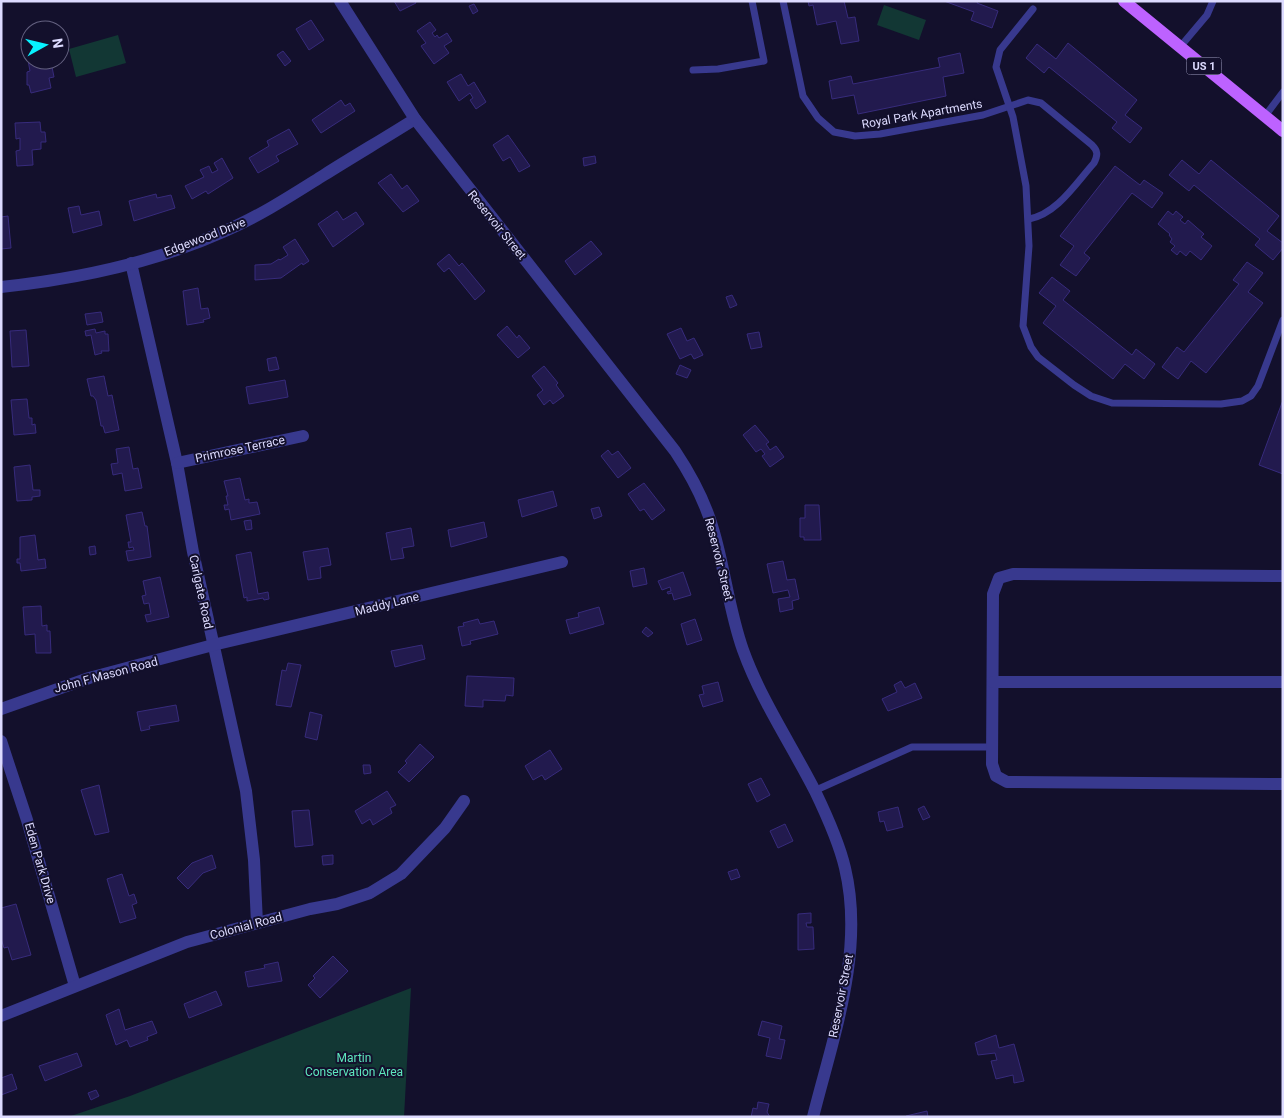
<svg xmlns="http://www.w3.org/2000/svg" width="1284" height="1118" font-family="Roboto,sans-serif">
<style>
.green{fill:#123734}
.building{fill:#221a4e;stroke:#372b7c}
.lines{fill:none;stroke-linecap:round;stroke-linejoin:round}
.service{stroke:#38398e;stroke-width:7}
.minor{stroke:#38398e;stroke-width:12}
.tertiary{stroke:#38398e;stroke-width:12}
.primary{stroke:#bd62ff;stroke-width:12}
.labels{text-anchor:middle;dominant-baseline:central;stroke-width:4;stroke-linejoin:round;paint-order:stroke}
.shield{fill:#13102c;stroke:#a09ec0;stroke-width:1}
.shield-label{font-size:11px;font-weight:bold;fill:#dddbff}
.street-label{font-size:12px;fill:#dddbff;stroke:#13102c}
.park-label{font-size:12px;fill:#5ee7be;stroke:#13102c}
</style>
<rect width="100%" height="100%" fill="#13102c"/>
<!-- green -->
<g class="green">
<polygon points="884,5 926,20 919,40 877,25"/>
<polygon points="118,35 126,63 76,77 69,49"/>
<polygon points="411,988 404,1117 68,1117 130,1096"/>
</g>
<!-- building -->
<g class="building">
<polygon points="394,1 415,1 416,3 400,11"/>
<polygon points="808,1 844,1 848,18 855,17 859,41 841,44 836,21 817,25 813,5 809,6"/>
<polygon points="944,1 978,1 977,3 998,11 992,28 971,20 974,12"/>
<polygon points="474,4 478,11 473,14 469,6"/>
<polygon points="311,20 324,40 309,50 296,29"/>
<polygon points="430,22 436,30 432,33 435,37 437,35 439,38 447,33 452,41 444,46 449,53 434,64 421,46 426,43 417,31"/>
<polygon points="1068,43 1137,100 1125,115 1142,128 1130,143 1112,128 1117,122 1049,67 1044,73 1026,58 1037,44 1056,59"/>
<polygon points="283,51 291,61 285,66 277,55"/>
<polygon points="960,53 964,73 943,77 946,96 858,114 854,95 832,99 829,81 851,76 853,84 940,67 938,58"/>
<polygon points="30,54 30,60 45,60 47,68 52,67 54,77 49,78 51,88 31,93 29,85 27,85 27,72 30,71 27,55"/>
<polygon points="461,74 468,86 474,82 486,102 476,109 470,100 473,98 470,93 459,101 447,82"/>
<polygon points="341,100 345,106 350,103 355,111 321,133 312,120"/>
<polygon points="40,122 41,132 45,132 46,142 41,142 41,149 32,150 33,165 17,166 16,151 20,150 20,138 16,139 15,123"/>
<polygon points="289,129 298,144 276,156 279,161 258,173 249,158 269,146 267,141"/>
<polygon points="508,135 530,166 519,172 510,157 503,161 493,145"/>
<polygon points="595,156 596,163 584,166 583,158"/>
<polygon points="222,158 233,178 208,194 206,191 192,199 185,186 204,177 200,170 209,166 212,173 218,170 214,163"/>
<polygon points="1182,160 1199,174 1211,160 1279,216 1267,231 1283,243 1283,248 1273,260 1255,245 1260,239 1194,185 1189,191 1169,175"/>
<polygon points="1115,166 1140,185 1144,180 1163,193 1152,208 1132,193 1084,253 1090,258 1076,276 1060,265 1074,246 1060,236"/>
<polygon points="391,174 402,189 407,185 419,201 403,212 378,183"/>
<polygon points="156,194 157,198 171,195 175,208 134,221 129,201"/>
<polygon points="79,206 81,215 99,211 102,225 73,233 68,208"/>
<polygon points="337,211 343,220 356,212 364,224 333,247 318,224"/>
<polygon points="1168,211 1173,215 1176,211 1183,217 1180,220 1185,224 1188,220 1204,234 1201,237 1212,246 1201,260 1190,251 1186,256 1180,251 1177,255 1171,250 1175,246 1170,242 1172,239 1169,235 1170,234 1158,224"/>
<polygon points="8,216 11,248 1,249 1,217"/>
<polygon points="295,239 309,261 303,265 302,263 281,278 255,280 255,265 271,264 279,259 280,260 288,255 283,247"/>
<polygon points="591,241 602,254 575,275 565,261"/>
<polygon points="449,254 459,266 462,263 485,291 475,300 449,268 444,272 437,264"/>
<polygon points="1247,262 1263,273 1248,292 1263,303 1206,373 1191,361 1178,379 1162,367 1177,347 1184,352 1239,284 1233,280"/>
<polygon points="1052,277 1070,291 1063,300 1132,355 1136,349 1155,364 1144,379 1125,364 1113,379 1043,323 1056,306 1039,293"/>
<polygon points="198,288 201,309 208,308 210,318 203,320 204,322 187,325 183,291"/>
<polygon points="732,295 737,305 730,308 726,297"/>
<polygon points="101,312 103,322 87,325 85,314"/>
<polygon points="507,326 517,338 519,335 530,348 518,358 497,335"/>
<polygon points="681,328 687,341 694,338 703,355 694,359 691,354 680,359 667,334"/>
<polygon points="95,329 96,333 105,331 105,334 108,334 109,351 101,351 102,353 95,355 91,335 86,336 85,331"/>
<polygon points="26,330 29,366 12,367 10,331"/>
<polygon points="759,332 762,347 751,349 747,334"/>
<polygon points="276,357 279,369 269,371 267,359"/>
<polygon points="680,365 691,370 687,378 676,374"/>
<polygon points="544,366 558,383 556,385 564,396 553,404 550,400 544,405 537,395 543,390 532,376"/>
<polygon points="104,376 108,396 112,395 119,430 105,433 103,426 101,426 96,400 93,396 91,396 87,379"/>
<polygon points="285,380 288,397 249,404 246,387"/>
<polygon points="27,399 29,418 32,418 32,425 35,424 36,433 14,435 11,400"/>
<polygon points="1283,400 1283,474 1259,465"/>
<polygon points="755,425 769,442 766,444 770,450 776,446 784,457 770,467 762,456 765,454 761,449 756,452 743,435"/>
<polygon points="129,447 133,469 138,468 142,488 125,491 122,473 113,475 111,464 118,463 116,449"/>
<polygon points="608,450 612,455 618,451 631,468 618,478 601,456"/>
<polygon points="30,465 33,490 40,490 40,496 32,497 32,500 17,501 14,467"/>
<polygon points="240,478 245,500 249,499 249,503 257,502 260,514 231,520 229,509 225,510 224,505 228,505 226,496 228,496 224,481"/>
<polygon points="644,483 665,510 652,520 644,509 640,511 628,494"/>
<polygon points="553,491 557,506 522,517 518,500"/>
<polygon points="805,505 819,505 821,540 804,540 804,537 800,537 800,518 805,518"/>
<polygon points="599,507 602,516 594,519 591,509"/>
<polygon points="142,512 145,526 147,526 151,557 128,561 126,551 134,550 133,547 129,548 128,542 131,542 126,515"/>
<polygon points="251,520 252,529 246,530 244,521"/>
<polygon points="484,522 487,537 451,547 448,530"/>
<polygon points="411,528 414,546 402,548 404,558 391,560 386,533"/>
<polygon points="35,535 38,560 45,559 46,568 21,571 20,563 17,563 17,559 20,559 20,537"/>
<polygon points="95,546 96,554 90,555 89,547"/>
<polygon points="328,548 331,565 320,567 321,578 308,580 303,552"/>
<polygon points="251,552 258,594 268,592 269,599 264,600 263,598 247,601 247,597 244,598 236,555"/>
<polygon points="783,561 787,580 795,579 799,599 792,601 793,609 780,612 778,599 790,597 788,590 773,593 767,564"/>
<polygon points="644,568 647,584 633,587 630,571"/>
<polygon points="683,572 691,595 674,600 672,593 668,594 667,592 671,591 670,587 662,590 658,581"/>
<polygon points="160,577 169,617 147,622 145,615 151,614 149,603 144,604 142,596 146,595 143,581"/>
<polygon points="41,606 42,626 47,625 47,631 50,631 51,653 36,653 35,634 25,635 23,607"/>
<polygon points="599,607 604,624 570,634 566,620 579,617 578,613"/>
<polygon points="478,619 480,624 494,621 498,634 470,641 471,644 462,646 458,627 464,626 463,623"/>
<polygon points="695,619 702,640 687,645 681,624"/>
<polygon points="646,627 653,633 648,637 642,632"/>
<polygon points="422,645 425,659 395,667 391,651"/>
<polygon points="288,663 301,665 291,707 276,705 282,670 286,671"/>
<polygon points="467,676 514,678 513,696 506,695 505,701 483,700 483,707 465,706"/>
<polygon points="901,681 905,688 915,683 922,698 888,711 882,699 897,692 894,685"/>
<polygon points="718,682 723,701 703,707 699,695 704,694 702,686"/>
<polygon points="176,705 179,721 149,726 150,729 141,731 137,712"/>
<polygon points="310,712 322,715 317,740 305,737"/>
<polygon points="420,744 434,757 409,782 398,772 407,763 405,761"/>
<polygon points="550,750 562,769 545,780 542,775 533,780 525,766"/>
<polygon points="363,765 370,765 371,773 364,774"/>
<polygon points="761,778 770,795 757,802 748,784"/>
<polygon points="99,785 109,832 95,835 81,790"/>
<polygon points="387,791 396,805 390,808 392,813 373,825 370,819 362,824 355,811"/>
<polygon points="924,806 930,817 923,820 918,809"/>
<polygon points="898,807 903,827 887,831 884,821 880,822 878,812"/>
<polygon points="309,810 313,845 295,847 292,811"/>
<polygon points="785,824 793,841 778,848 770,831"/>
<polygon points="212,855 216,868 203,873 188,889 177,878 192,863"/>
<polygon points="333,855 333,864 323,865 322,856"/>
<polygon points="737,869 740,877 731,880 728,872"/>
<polygon points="122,874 129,896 134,894 137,903 132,905 136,918 120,923 107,879"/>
<polygon points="16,904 31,955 12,960 8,947 4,948 1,938 1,908"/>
<polygon points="811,913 811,923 806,923 807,927 813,927 814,949 798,950 798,914"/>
<polygon points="333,956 348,971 320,998 308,985 315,978 313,976"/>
<polygon points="278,962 282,981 248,987 245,972 265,968 264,965"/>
<polygon points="216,991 222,1005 189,1018 184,1004"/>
<polygon points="119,1009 125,1030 152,1021 157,1033 147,1037 148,1040 130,1047 127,1040 116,1045 106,1015"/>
<polygon points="762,1021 782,1026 779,1039 785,1040 781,1059 766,1056 770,1038 758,1035"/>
<polygon points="996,1035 999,1048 1014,1044 1024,1081 1014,1083 1013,1075 996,1079 991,1061 997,1060 995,1053 978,1055 975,1043"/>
<polygon points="77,1053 82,1066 45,1081 39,1066"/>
<polygon points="12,1074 17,1089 1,1095 1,1078"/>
<polygon points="96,1090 99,1096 91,1100 88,1093"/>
<polygon points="758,1102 769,1104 767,1112 770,1117 751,1117 753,1108 757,1109"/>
<polygon points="927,1111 928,1117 906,1117 906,1116"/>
</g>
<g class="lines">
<!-- service -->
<g class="service">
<path d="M 783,1 L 803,96 L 818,118 L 834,132 L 855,136 L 880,134 L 983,115 L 1028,100 L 1041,103 L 1092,145 C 1098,151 1098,155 1094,163 C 1076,183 1057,214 1029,219"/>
<polyline points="1033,9 1000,50 996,67 1013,117 1026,186 1029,246 1023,326 1031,347 1038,357 1074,385 1091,396 1112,403 1221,404 1242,401 1251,396 1258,386 1283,320"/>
<polyline points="1180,47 1207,15 1213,1"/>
<polyline points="693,70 718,69 764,61 752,1"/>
<polyline points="1265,116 1283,92"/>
<polyline points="814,791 912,747 991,747"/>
</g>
<!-- minor -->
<g class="minor">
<polyline points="131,263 177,463 193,552 246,791 254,860 257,923"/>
<path d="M 1,287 C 77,279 156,262 225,231 C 260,216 292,195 324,175 C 354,156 385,138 415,119"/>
<polyline points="177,463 303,436"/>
<polyline points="1283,576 1013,574 999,578 993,594 992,764 996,776 1007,782 1283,784"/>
<polyline points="993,682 1283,682"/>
<polyline points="1,709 89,678 213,645 562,562"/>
<polyline points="1,741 27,820 75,986"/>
<polyline points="1,1016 187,942 310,909 337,904 370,893 401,874 445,828 464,801"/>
</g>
<!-- tertiary -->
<path class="tertiary" d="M 340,1 L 415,119 L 675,451 C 691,475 705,501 713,529 C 725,569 729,611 743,650 C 761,700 791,744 815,791 C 827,816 839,842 845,868 C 865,951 833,1037 813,1117"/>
<!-- primary -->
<polyline class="primary" points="1124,1 1283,131"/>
</g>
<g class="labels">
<!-- shield labels -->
<rect class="shield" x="1186.5" y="57.5" width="35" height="17" rx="4"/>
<g class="shield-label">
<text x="1204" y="66">US 1</text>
</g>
<!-- street labels -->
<g class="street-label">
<text transform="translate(922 114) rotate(-10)">Royal Park Apartments</text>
<text transform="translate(497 225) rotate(51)">Reservoir Street</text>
<text transform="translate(205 237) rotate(-21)">Edgewood Drive</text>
<text transform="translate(240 449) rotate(-12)">Primrose Terrace</text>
<text transform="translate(719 559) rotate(76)">Reservoir Street</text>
<text transform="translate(201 592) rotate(78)">Carlgate Road</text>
<text transform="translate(387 604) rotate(-14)">Maddy Lane</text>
<text transform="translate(106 675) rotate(-15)">John F Mason Road</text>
<text transform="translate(40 863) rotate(74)">Eden Park Drive</text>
<text transform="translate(246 926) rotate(-15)">Colonial Road</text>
<text transform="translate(841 996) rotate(-79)">Reservoir Street</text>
</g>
<!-- park labels -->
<g class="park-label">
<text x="354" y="1058">Martin<tspan x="354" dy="14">Conservation Area</tspan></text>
</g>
</g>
<!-- border -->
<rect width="1284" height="1118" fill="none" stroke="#dddbff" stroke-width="5"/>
<!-- north arrow -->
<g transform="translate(45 45) rotate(82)"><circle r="24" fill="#13102c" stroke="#646180"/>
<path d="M0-4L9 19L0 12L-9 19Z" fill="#07f2ff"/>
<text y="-8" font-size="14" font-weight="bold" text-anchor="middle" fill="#dddbff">N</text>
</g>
</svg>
